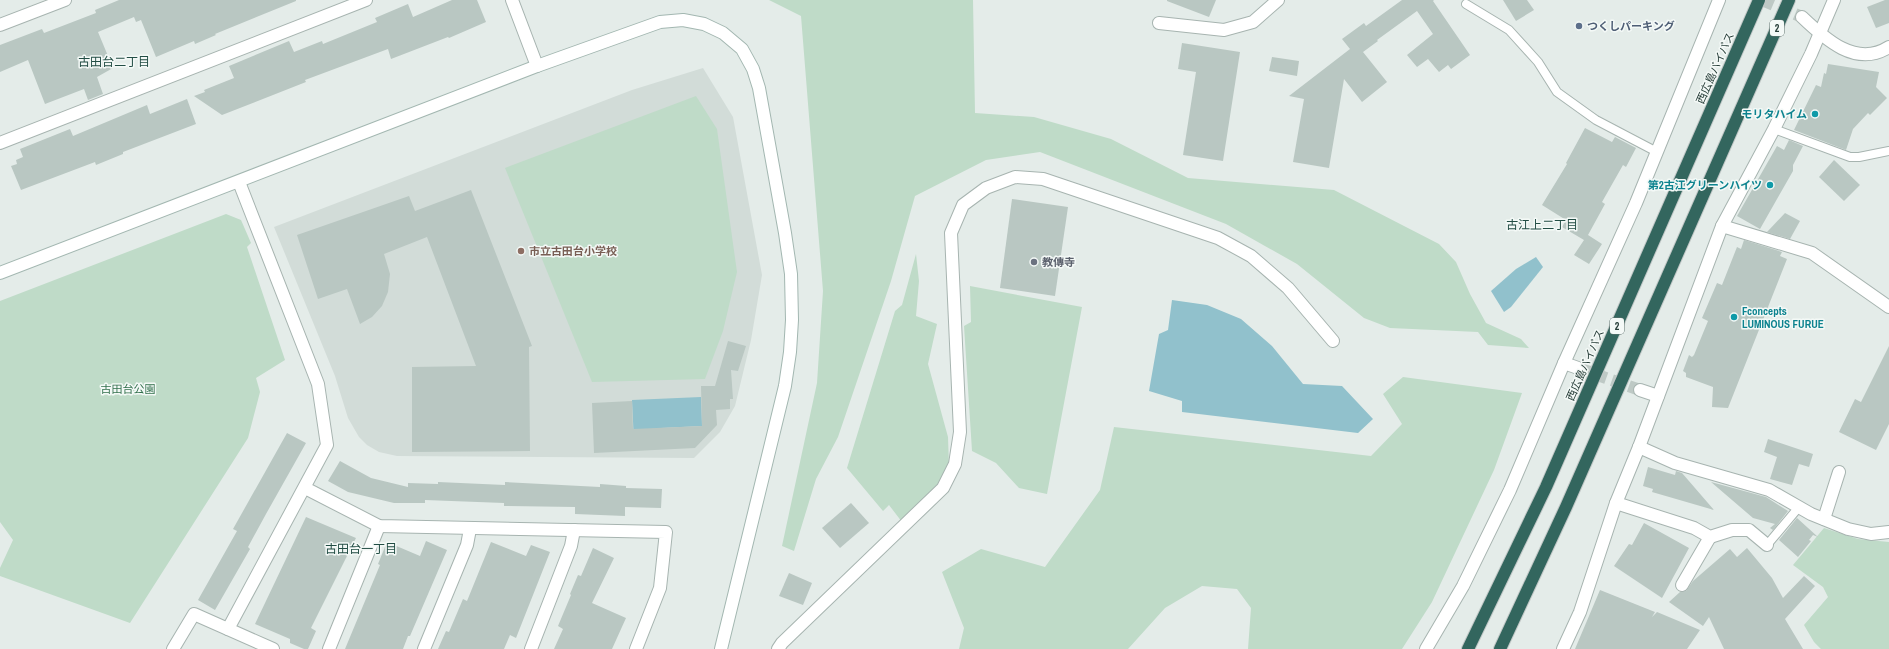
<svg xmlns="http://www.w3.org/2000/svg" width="1889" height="649" font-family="'Archivo Narrow','Noto Sans JP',sans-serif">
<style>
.built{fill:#d2dcd8}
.green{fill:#bfdbc8}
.water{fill:#91c1cc}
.building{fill:#b9c7c2}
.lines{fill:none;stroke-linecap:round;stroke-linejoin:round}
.street-tunnel{stroke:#bec9c5;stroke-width:12;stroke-dasharray:12 6;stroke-linecap:butt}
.lane-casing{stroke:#a7b4b0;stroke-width:10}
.street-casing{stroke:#a7b4b0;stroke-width:14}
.secondary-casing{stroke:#a3b7b1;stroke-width:14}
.highway-casing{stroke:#c2c8c7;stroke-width:14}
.lane{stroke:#fff;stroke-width:8}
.street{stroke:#fff;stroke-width:12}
.secondary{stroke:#fff;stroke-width:12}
.highway{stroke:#33665e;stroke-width:12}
.service-dot{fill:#5c6f8a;stroke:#f4f9f7;stroke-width:1.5}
.culture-dot{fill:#0f9aa8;stroke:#f4f9f7;stroke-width:1.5}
.education-dot{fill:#8d6e63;stroke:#f4f9f7;stroke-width:1.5}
.worship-dot{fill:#6b7280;stroke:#f4f9f7;stroke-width:1.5}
.labels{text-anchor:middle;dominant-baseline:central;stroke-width:3;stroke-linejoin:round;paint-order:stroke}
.shield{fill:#f4f9f7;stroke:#637571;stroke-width:1}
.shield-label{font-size:10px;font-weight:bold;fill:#253c37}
.service-label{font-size:11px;font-weight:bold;fill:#4e5e75;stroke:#f4f9f7;text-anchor:start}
.street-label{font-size:11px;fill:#253c37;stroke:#f4f9f7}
.culture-label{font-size:11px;font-weight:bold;fill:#0d838f;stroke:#f4f9f7;text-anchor:end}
.education-label{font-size:11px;font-weight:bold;fill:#785e54;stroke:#f4f9f7;text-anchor:start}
.worship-label{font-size:11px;font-weight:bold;fill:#5b616d;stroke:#f4f9f7;text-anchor:start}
.park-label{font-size:11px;fill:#32704d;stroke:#f4f9f7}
.neighbourhood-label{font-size:12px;fill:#224d44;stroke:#f4f9f7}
</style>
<rect width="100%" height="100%" fill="#e4ece9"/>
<!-- built -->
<polygon class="built" points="703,68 733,117 762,275 751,340 735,406 720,432 694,458 397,456 379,452 367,445 359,437 348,418 335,376 274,227 632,90"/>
<!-- green -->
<g class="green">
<polygon points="769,0 973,0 975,113 1034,117 1111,139 1188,178 1334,190 1439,244 1456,262 1470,294 1486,323 1521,339 1529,348 1488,345 1478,332 1390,328 1364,318 1297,264 1226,224 1040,152 986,160 915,196 891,281 838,437 816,479 794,551 782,546 817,383 823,291 801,16"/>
<polygon points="696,96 717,129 737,272 723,331 705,379 592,382 505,168"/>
<polygon points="226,214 241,220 251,243 247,247 285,360 256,378 260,392 248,438 130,623 0,576 0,568 13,540 0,522 0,301"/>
<polygon points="916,254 919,281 916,316 937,324 928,364 948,437 949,466 933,494 902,522 889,505 883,511 847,468 895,311 902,305"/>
<polygon points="970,286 1082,307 1047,494 1019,488 996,463 972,451 964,326 971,322"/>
<polygon points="1403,377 1522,393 1494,470 1432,602 1402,649 1248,649 1251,608 1237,589 1202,586 1165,608 1128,649 959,649 964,628 942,572 981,549 1045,567 1100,490 1114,427 1371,456 1402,424 1383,394"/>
<polygon points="1824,528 1858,539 1889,542 1889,649 1821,649 1814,642 1804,625 1828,597 1823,587 1793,565"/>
</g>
<!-- water -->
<g class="water">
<polygon points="1536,257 1543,267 1511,307 1504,312 1491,291 1516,269"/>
<polygon points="1172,300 1207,305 1241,319 1272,346 1303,384 1342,386 1373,419 1358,433 1182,412 1182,401 1149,391 1159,334 1168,330"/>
<polygon points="701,397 702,426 661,428 634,442 632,400"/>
</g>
<!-- building -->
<g class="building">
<polygon points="119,0 296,0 296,1 215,34 216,35 195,44 194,41 156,57 141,20 136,22 134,17 98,32 113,68 97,77 103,94 88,100 84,89 45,104 28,60 0,72 0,45 42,29 44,33 96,13 95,10"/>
<polygon points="452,0 477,0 486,22 449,38 448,37 391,59 388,49 305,80 306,82 222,115 194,96 205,92 204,90 234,78 229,66 289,41 294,52 322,41 323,44 377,22 375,18 408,4 413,17"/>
<polygon points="1167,0 1216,0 1209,17 1167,1"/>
<polygon points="1402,0 1434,0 1433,1 1470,55 1451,69 1448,65 1439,72 1428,59 1417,67 1407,55 1433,34 1417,11 1377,40 1378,41 1363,52 1387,82 1362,102 1344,79 1329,168 1293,162 1304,99 1289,96 1350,49 1342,39 1364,23 1366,26"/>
<polygon points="1503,0 1527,0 1534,10 1516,21"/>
<polygon points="1885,0 1889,0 1889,23 1876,28 1867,7"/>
<polygon points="1182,43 1240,52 1223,161 1183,155 1196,72 1178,69"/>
<polygon points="1272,57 1299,61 1297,76 1269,71"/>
<polygon points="1828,64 1879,72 1876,87 1887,98 1870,115 1868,113 1853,129 1846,150 1794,130 1816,85 1821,87 1824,73 1826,74"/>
<polygon points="187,99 196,124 123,152 123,154 96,165 95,162 21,190 11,166 17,164 16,160 23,157 20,149 70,129 73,136 147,105 150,114"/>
<polygon points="1585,128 1612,142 1615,137 1636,148 1626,167 1623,165 1602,202 1605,204 1588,235 1602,244 1589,264 1574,255 1584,240 1562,227 1566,220 1542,205 1567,164 1566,163"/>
<polygon points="1789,140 1803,146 1793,165 1793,171 1760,229 1737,216 1777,146 1784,150"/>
<polygon points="1834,160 1860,185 1844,201 1819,177"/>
<polygon points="471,190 532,346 529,347 530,451 412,452 412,367 476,366 427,237 384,254 390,274 388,292 382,306 372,317 360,324 347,289 318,299 297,235 409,196 415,211"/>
<polygon points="1012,199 1068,207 1055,296 1000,288"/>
<polygon points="1785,213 1800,221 1790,239 1767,232"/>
<polygon points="1744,240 1782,252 1780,256 1787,259 1728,408 1712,407 1713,387 1686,377 1686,373 1683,371 1689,355 1692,357 1694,355 1708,321 1702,318 1717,283 1722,285 1737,247 1741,249"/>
<polygon points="728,341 746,346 738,371 731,370 733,399 730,399 730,409 716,410 717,425 695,448 594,453 592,403 632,401 633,429 702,426 701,386 715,386"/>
<polygon points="1889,346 1889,424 1876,450 1839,432 1855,399 1861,402"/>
<polygon points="287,433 306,443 266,514 248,547 250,549 215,610 198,600 237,531 233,529"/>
<polygon points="1768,439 1813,454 1809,467 1799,464 1792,485 1770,479 1777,457 1764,452"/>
<polygon points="340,461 371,478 408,487 408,483 438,484 438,482 505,485 505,482 600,487 600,484 626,486 626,488 662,489 661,508 625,507 625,516 575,514 575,507 504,506 504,503 425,500 425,503 394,503 348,492 328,481"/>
<polygon points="1648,467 1675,475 1676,471 1682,473 1714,510 1652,492 1653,489 1643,486"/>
<polygon points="1711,482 1766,497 1788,511 1773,530 1770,528 1775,524 1753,518"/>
<polygon points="851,503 869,523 840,548 822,528"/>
<polygon points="306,517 356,538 311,628 316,631 308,649 304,649 290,643 290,639 255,624"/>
<polygon points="1797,518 1818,537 1813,535 1809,540 1811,541 1798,557 1779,540"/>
<polygon points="1644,523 1689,548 1662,598 1614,566 1629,544 1632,545"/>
<polygon points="426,541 447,550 410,636 408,636 403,649 345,649 380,565 378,564 387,542 420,556"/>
<polygon points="491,542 526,556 531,545 550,552 516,638 510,635 504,649 438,649 446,631 449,632 463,599 467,601"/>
<polygon points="593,548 614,558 592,603 626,618 612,649 554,649 563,629 558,626 571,595 570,594 578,575 581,576"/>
<polygon points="1747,548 1772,578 1783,598 1804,576 1815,586 1785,619 1803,649 1724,649 1709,617 1703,626 1669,602 1680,592 1686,591 1693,581 1730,549 1737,557"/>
<polygon points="789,573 812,583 803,605 779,596"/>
<polygon points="1600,590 1655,612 1652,617 1657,612 1700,630 1687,649 1575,649"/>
</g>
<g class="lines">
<!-- street-tunnel -->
<g class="street-tunnel">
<polyline points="1762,0 1802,17"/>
<polyline points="1578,368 1640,390"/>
</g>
<defs>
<g id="lane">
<polyline points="1466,4 1509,30 1538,62 1557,92 1596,120 1657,152"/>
<polyline points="1774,129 1850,157 1859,157 1889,151"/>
<polyline points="1767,545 1799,507"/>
</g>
<g id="street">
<polyline points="512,0 537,66"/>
<path d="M 1802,17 C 1825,39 1856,68 1889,47"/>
<polyline points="1159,23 1224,30 1253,22 1278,0"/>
<polyline points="0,25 65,0"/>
<polyline points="0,143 366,0"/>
<polyline points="1722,226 1812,253 1889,307"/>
<polyline points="1564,363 1578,368"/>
<polyline points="1640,390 1658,396"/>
<polyline points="1639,447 1675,463 1769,490 1811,514 1848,529 1871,534 1889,532"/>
<polyline points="305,488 379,526 666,532 660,588 636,649"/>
<polyline points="1616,503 1694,528 1710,537 1732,530 1749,530 1767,545"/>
<polyline points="1824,519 1839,472"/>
<polyline points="1682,585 1710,537"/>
<polyline points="228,629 327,445 318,384 239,182"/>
<polyline points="173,649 194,614 273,649"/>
<polyline points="329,649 379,526"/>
<polyline points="424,649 467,545 470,529"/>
<polyline points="531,649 571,546 574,530"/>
<polyline points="778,649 782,643 943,488 955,464 960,432 951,233 963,205 986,188 1015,177 1043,179 1218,238 1251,256 1288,288 1333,341"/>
<polyline points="1426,649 1463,586 1510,490 1564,363 1636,203 1719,0"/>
<polyline points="1563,649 1580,612 1616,503 1639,447 1722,226 1774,129 1811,54 1834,0"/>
</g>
<polyline id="secondary" points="0,273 537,66 660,22 683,20 704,24 723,33 742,49 753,69 759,88 785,233 791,274 792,320 790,352 785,386 721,649"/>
<g id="highway">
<polyline points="1468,649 1546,487 1759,0"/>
<polyline points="1500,649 1566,507 1789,0"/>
</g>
</defs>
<!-- lane casing -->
<use href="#lane" class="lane-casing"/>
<!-- street casing -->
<use href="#street" class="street-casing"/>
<!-- secondary casing -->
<use href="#secondary" class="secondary-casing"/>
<!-- highway casing -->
<use href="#highway" class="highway-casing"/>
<!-- lane -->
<use href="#lane" class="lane"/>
<!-- street -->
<use href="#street" class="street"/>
<!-- secondary -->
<use href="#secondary" class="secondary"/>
<!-- highway -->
<use href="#highway" class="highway"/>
</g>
<!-- markers -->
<circle class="service-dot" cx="1579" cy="26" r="4"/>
<g class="culture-dot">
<circle cx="1815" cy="114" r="4"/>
<circle cx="1770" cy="185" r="4"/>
<circle cx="1734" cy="317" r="4"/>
</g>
<circle class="education-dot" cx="521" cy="251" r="4"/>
<circle class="worship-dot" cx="1034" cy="262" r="4"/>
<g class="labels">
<!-- shield labels -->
<g class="shield">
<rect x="1770" y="20" width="14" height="16" rx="3"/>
<rect x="1610" y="318" width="14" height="16" rx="3"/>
</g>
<g class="shield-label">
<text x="1777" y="28">2</text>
<text x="1617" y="326">2</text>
</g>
<!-- service labels -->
<g class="service-label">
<text x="1587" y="26">つくしパーキング</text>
</g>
<!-- street labels -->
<g class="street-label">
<text transform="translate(1715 68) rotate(-66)">西広島バイパス</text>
<text transform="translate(1585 365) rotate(-66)">西広島バイパス</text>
</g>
<!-- culture labels -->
<g class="culture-label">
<text x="1807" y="114">モリタハイム</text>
<text x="1762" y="185">第2古江グリーンハイツ</text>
<text x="1742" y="311" text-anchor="start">Fconcepts<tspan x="1742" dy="13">LUMINOUS FURUE</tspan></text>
</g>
<!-- education labels -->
<g class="education-label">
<text x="529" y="251">市立古田台小学校</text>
</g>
<!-- worship labels -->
<g class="worship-label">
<text x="1042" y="262">教傳寺</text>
</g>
<!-- park labels -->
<g class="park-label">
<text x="128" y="389">古田台公園</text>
</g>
<!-- neighbourhood labels -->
<g class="neighbourhood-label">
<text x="114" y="62">古田台二丁目</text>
<text x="1542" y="225">古江上二丁目</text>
<text x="361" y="549">古田台一丁目</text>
</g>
</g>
</svg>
